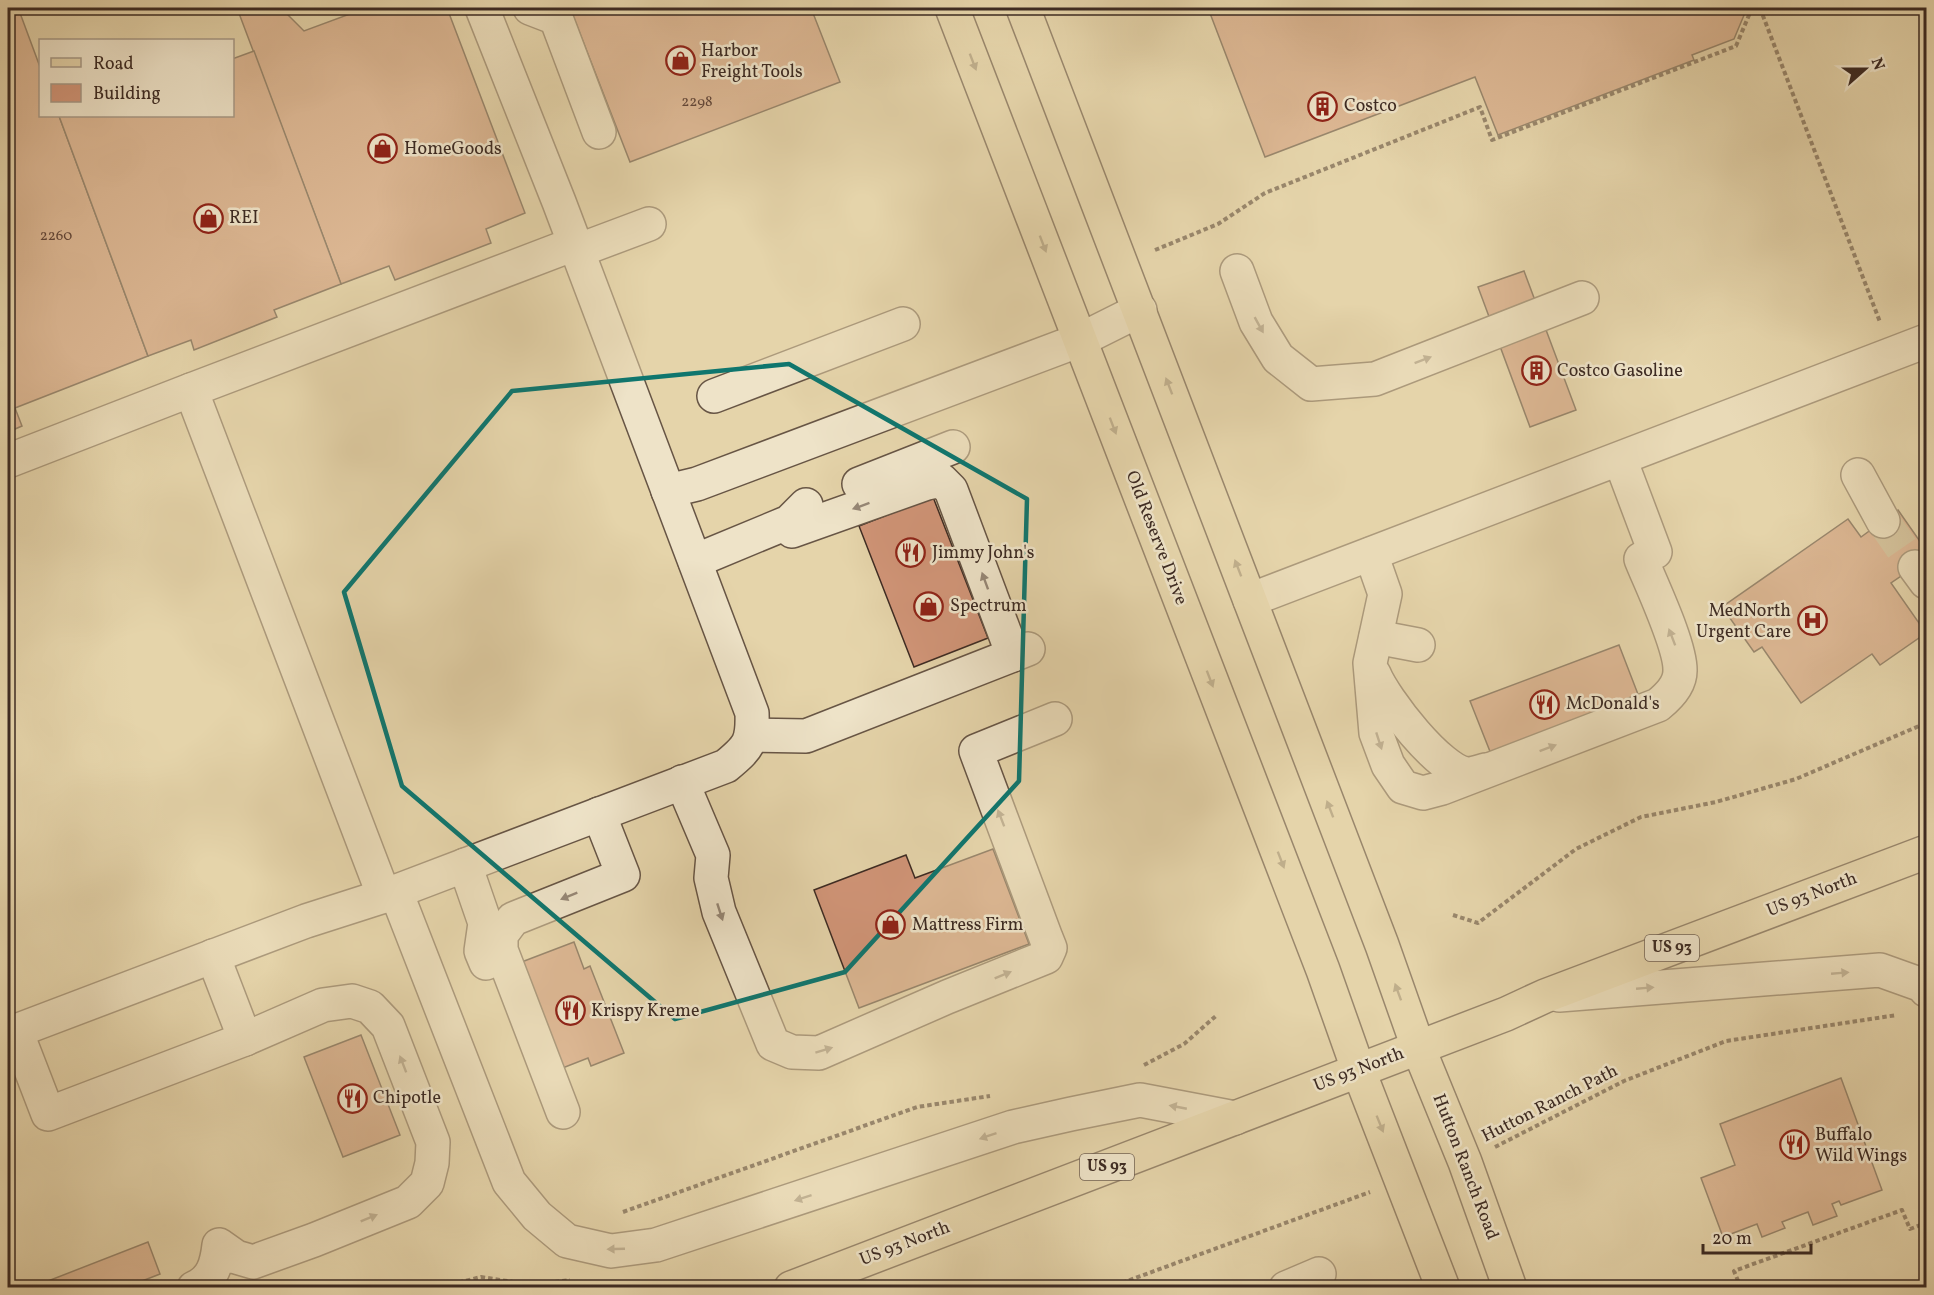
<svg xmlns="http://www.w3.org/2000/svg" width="1934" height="1295" font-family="Vollkorn,serif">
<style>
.building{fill:#d19578;stroke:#3d2b23;stroke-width:1.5}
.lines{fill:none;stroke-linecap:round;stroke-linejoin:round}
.minor-tunnel{stroke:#c3b28f;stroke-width:33;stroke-dasharray:33 16;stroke-linecap:butt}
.minor-casing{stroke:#675545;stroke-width:36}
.major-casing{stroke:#3d2b23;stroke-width:36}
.path{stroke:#3d2b23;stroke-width:4;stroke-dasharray:4.5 3;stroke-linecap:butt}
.minor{stroke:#eee3c8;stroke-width:33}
.major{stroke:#e5d4aa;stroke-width:33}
.oneway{fill:#918066}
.oneway2{fill:#968776}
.marked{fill:none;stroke:#0f766e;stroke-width:4.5;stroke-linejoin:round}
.labels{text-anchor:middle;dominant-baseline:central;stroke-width:5;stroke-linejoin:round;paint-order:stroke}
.number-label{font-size:15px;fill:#624638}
.shield{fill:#eee3c8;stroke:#726254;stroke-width:1.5}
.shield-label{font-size:16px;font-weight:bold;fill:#3d2b23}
.poi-label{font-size:18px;fill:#3d2b23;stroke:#eee3c8;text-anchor:start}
.street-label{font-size:18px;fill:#3d2b23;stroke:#eee3c8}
</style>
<rect width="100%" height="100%" fill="#e5d4aa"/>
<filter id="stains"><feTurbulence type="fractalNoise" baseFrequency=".00333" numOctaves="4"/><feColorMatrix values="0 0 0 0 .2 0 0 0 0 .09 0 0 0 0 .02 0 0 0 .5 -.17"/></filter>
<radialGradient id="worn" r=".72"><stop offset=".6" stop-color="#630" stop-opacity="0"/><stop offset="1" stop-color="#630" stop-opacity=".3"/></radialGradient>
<!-- building -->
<g class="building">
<polygon points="237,8 281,8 304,31 366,8 447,8 525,213 486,229 491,243 395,280 389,266 341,284"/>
<polygon points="570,8 811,8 840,82 630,162"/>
<polygon points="1208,8 1747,8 1734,39 1692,55 1694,60 1498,135 1475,77 1265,157"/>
<polygon points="20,13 40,67 40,116 59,116 148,356 15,408 22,426 8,432 8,18"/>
<polygon points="254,51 341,284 274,310 277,317 194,350 191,340 148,356 59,116 232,116 232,59"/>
<polygon points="1524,271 1576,410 1530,427 1478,287"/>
<polygon points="933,497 988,638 914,667 859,526"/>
<polygon points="1898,510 1926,550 1926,559 1891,583 1926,633 1880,665 1872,654 1801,703 1762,647 1754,652 1722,607 1848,519 1861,537"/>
<polygon points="1619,645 1641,702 1493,759 1470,701"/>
<polygon points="993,849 1029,944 859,1008 814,890 906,855 915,878"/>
<polygon points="574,942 584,969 590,966 624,1053 591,1066 588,1058 560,1069 519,963"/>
<polygon points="361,1035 400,1135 343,1157 304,1057"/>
<polygon points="1841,1078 1882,1190 1841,1205 1839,1201 1832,1204 1837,1216 1813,1225 1808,1212 1782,1222 1785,1228 1762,1237 1757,1224 1723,1237 1701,1178 1735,1165 1720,1124"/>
<polygon points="148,1242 160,1274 142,1281 144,1288 30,1288"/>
</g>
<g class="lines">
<!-- minor-tunnel -->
<polyline class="minor-tunnel" points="1883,521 1915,567"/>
<defs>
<g id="minor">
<path d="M 482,8 L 559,202 L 752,713 C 753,742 749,747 726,766 L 384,896 L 191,390 L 574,244"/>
<polyline points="530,8 556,18 599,132"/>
<polyline points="577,251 649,224"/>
<polyline points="1237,271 1256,322 1278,358 1311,384 1375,379 1582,298"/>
<polyline points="714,396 903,324"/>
<polyline points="8,461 191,390"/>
<polyline points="1858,475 1883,521"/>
<polyline points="859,484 953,447"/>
<polyline points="668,491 697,484 1080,340 1140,310"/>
<polyline points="792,531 927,483 941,480 951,490 1013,655"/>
<path d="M 1371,554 L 1385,594 L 1370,663 L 1376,733 L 1388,765 L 1403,787 L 1423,793 L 1442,788 L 1658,705 C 1668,697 1680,685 1680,671 C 1681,646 1651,584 1641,559 L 1655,552 L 1620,459"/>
<polyline points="695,561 789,522 806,505"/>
<polyline points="1915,567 1926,582"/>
<polyline points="1250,600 1926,341"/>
<polyline points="1376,637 1418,645"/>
<path d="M 1374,674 C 1384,699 1441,773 1468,774 C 1474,774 1481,771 1486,770"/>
<polyline points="753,735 806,736 1028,649"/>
<polyline points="682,782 713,855 711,878 719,912 773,1044 792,1052 819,1053 947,997 1046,957 1050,948 1046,938 976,751 1055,719"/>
<polyline points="465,865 485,923 481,951 486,963"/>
<polyline points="396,892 509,1182 537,1216 567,1241 611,1251 656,1245 1013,1127 1071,1114 1140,1100 1235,1118"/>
<polyline points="1559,995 1880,970 1922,985 1926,990"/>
<polyline points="16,1031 48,1114 245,1039 213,956"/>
<polyline points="8,1034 306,921 384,896"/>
<polyline points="563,1112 501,950 501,935 513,919 623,875 599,814"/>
<path d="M 194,1288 C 213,1280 217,1263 219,1245 L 236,1257 L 253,1262 L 314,1240 L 408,1202 L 427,1183 L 432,1163 L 433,1142 L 388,1026 L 370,1007 L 352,1001 L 323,1005 L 245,1039"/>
<polyline points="1286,1288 1319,1274"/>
</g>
<g id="major">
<polyline points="952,8 1323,970 1358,1069 1443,1288"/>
<polyline points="1023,8 1382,945 1418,1047 1465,1162 1510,1288"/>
<polyline points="791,1288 1506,1014 1545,996 1926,852"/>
</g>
</defs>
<!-- minor casing -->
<use href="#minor" class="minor-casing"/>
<!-- major casing -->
<use href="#major" class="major-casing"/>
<!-- path -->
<g class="path">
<polyline points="1760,8 1880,322"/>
<polyline points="1155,250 1218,224 1265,193 1480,107 1492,140 1736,46 1752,8"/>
<polyline points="1453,915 1478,923 1576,849 1641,817 1716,802 1796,779 1926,723"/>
<polyline points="1144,1065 1184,1044 1217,1015"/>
<polyline points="1495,1147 1624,1081 1726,1041 1897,1015"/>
<polyline points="623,1212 917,1107 990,1096"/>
<polyline points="437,1288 481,1277 533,1285 570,1280"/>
<polyline points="1108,1288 1370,1192"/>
<polyline points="1741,1288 1734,1271 1902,1210 1910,1229 1926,1223"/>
</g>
<!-- minor -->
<use href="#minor" class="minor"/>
<!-- major -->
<use href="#major" class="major"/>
</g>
<!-- one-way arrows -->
<defs><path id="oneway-solid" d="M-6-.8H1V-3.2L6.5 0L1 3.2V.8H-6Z" transform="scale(1.5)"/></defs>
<g class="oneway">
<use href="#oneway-solid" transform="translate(973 62) rotate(69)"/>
<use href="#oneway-solid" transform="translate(1043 244) rotate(69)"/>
<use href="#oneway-solid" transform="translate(1169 386) rotate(-111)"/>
<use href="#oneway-solid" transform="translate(1113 426) rotate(69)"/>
<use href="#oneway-solid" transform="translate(1238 568) rotate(-111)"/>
<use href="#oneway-solid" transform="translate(1210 679) rotate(69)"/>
<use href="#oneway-solid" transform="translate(1330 809) rotate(-111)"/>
<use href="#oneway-solid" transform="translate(1281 860) rotate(69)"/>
<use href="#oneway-solid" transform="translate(1398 992) rotate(-110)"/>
<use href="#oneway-solid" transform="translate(1380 1124) rotate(68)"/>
</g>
<g class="oneway2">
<use href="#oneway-solid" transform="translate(1259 325) rotate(61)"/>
<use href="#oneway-solid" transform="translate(1423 360) rotate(-21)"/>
<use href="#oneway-solid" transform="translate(861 506) rotate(160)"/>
<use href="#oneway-solid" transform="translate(985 581) rotate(-110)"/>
<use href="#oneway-solid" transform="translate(1672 637) rotate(-111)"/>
<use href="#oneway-solid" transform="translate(1379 741) rotate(72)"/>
<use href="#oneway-solid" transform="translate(1548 748) rotate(-21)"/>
<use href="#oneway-solid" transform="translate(1001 818) rotate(-111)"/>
<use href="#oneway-solid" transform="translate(569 896) rotate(158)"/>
<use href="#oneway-solid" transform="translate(720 912) rotate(72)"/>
<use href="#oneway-solid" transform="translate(1840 973) rotate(-5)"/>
<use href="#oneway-solid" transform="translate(1003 975) rotate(-22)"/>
<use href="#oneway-solid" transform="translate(1645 988) rotate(-5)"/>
<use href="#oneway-solid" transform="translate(824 1050) rotate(-17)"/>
<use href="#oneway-solid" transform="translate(403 1064) rotate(-111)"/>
<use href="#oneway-solid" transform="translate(1178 1107) rotate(-169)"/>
<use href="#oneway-solid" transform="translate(988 1136) rotate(161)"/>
<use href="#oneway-solid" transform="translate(803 1198) rotate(162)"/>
<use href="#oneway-solid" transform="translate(369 1218) rotate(-22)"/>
<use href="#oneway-solid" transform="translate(616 1249) rotate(178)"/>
</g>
<!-- marked area -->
<path d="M0 0H1934V1295H0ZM 789,364 L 1027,499 L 1019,781 L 845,972 L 675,1019 L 402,786 L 344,592 L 512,391 Z" fill="#e5d4aa" fill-opacity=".55" fill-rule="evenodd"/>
<path class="marked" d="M 789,364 L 1027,499 L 1019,781 L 845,972 L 675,1019 L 402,786 L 344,592 L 512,391 Z"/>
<!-- icons -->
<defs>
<symbol id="shop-ring" viewBox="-11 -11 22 22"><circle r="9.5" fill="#eee3c8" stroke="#8f2418" stroke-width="1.5"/><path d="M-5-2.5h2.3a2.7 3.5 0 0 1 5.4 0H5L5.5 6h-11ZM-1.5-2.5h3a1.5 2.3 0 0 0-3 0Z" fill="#8f2418"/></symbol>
<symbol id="building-ring" viewBox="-11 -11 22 22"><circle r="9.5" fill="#eee3c8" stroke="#8f2418" stroke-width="1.5"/><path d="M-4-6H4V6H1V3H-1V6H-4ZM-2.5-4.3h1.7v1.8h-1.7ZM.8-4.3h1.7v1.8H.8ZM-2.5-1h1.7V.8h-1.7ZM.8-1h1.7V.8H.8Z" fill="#8f2418"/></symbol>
<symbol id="restaurant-ring" viewBox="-11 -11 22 22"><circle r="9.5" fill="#eee3c8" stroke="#8f2418" stroke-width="1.5"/><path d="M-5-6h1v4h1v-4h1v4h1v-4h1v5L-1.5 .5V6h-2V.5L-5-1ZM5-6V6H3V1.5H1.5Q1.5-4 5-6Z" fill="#8f2418"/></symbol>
<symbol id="hospital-ring" viewBox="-11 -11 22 22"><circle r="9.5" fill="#eee3c8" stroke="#8f2418" stroke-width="1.5"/><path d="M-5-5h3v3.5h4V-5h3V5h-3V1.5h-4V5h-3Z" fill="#8f2418"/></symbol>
</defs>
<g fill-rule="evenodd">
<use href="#shop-ring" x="664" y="44" width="33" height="33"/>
<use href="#building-ring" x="1306" y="90" width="33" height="33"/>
<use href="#shop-ring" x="366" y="132" width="33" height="33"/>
<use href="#shop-ring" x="192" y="202" width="33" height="33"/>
<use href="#building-ring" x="1520" y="354" width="33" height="33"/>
<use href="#restaurant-ring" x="894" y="536" width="33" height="33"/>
<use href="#shop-ring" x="912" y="590" width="33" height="33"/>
<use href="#hospital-ring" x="1796" y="604" width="33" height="33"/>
<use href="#restaurant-ring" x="1528" y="688" width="33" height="33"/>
<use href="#shop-ring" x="874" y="908" width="33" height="33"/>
<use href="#restaurant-ring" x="554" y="994" width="33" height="33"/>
<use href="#restaurant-ring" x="336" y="1082" width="33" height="33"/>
<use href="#restaurant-ring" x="1778" y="1128" width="33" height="33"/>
</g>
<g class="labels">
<!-- number labels -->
<g class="number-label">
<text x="697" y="102">2298</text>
<text x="56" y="236">2260</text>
</g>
<!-- shield labels -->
<g class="shield">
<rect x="1645" y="935" width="54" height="26" rx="4.5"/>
<rect x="1080" y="1154" width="54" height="26" rx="4.5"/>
</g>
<g class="shield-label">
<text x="1672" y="948">US 93</text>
<text x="1107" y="1167">US 93</text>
</g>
<!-- poi labels -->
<g class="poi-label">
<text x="701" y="51">Harbor<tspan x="701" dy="21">Freight Tools</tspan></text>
<text x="1344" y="106">Costco</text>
<text x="404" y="149">HomeGoods</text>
<text x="229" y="218">REI</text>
<text x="1557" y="371">Costco Gasoline</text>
<text x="932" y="553">Jimmy John's</text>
<text x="950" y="606">Spectrum</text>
<text x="1791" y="611" text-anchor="end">MedNorth<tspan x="1791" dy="21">Urgent Care</tspan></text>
<text x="1566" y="704">McDonald's</text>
<text x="912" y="925">Mattress Firm</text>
<text x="591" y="1011">Krispy Kreme</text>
<text x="373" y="1098">Chipotle</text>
<text x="1815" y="1135">Buffalo<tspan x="1815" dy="21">Wild Wings</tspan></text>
</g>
<!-- street labels -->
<g class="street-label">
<text transform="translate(1156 538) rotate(69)">Old Reserve Drive</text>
<text transform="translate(1812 895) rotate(-21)">US 93 North</text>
<text transform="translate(1359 1070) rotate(-21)">US 93 North</text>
<text transform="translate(1550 1104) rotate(-27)">Hutton Ranch Path</text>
<text transform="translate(1465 1167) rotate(69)">Hutton Ranch Road</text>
<text transform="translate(905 1244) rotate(-21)">US 93 North</text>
</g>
</g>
<!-- margin -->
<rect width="1934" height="1295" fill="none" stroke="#e5d4aa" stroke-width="30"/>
<rect x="9" y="9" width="1916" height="1277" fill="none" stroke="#3d2b23" stroke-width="3"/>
<rect x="15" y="15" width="1904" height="1265" fill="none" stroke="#3d2b23" stroke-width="1.5"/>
<!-- legend -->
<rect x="39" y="39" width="195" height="78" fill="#eee3c8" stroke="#a79986" stroke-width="1.5"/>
<rect x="51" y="58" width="30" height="9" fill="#e5d4aa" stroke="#a79986" stroke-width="1.5"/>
<text x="93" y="69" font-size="18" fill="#3d2b23">Road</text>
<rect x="51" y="84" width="30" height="18" fill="#d19578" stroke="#a79986" stroke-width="1.5"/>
<text x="93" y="99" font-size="18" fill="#3d2b23">Building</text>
<!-- north arrow -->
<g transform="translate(1865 69) rotate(69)" stroke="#eee3c8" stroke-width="4.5" paint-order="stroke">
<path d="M0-4.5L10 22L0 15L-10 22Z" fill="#3d2b23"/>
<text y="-9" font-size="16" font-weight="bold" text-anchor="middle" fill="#3d2b23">N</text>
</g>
<!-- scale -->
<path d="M1703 1244v9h108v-9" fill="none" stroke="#3d2b23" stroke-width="3"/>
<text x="1712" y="1244" font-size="18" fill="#3d2b23" stroke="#eee3c8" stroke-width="4.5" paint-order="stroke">20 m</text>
<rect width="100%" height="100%" filter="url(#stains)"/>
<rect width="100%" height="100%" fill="url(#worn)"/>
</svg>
